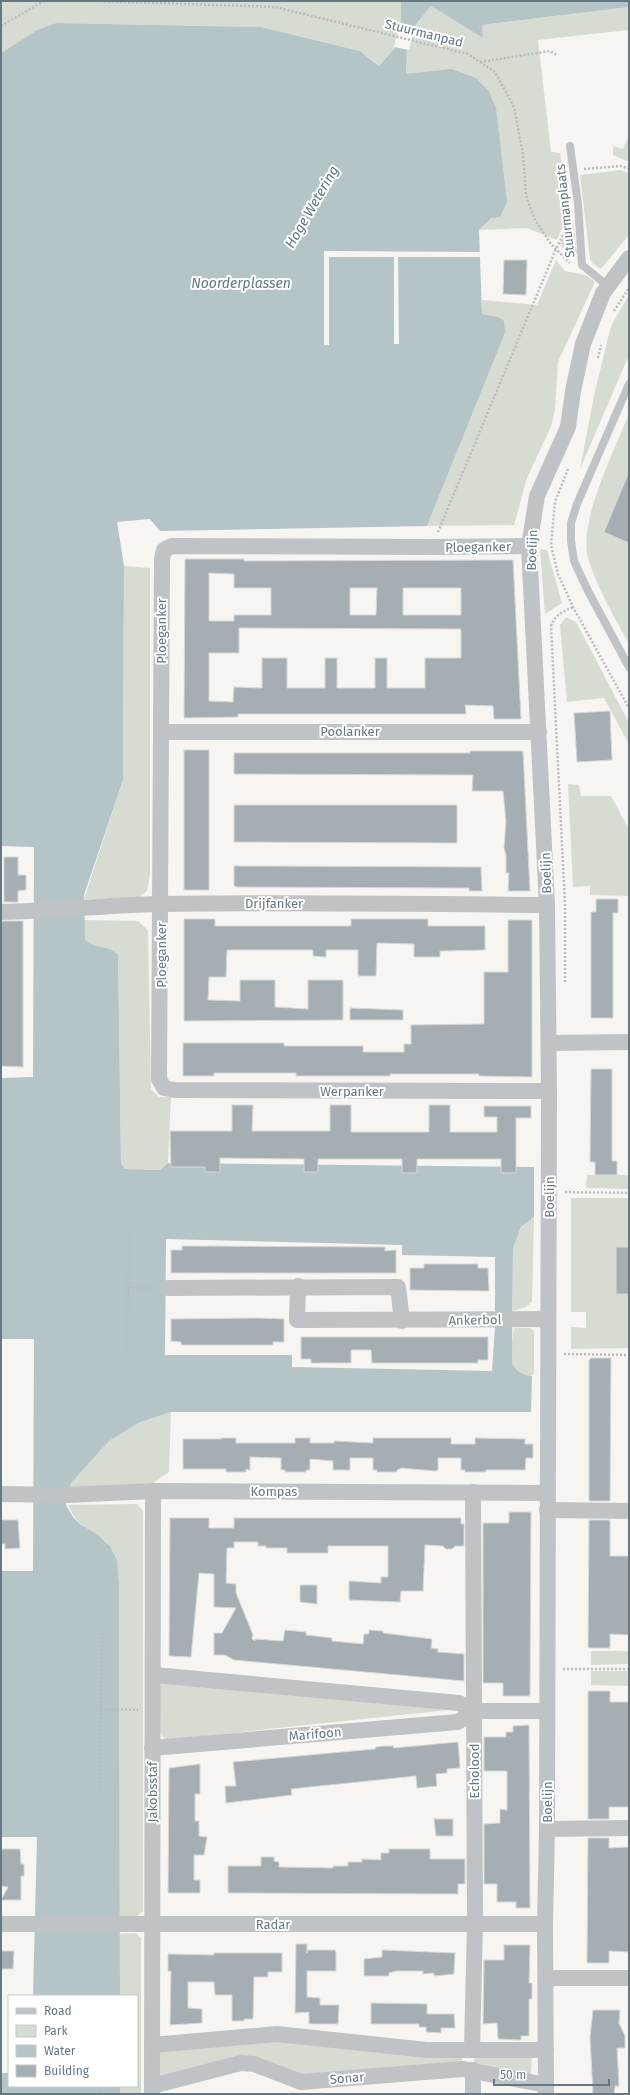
<svg xmlns="http://www.w3.org/2000/svg" width="630" height="2095" font-family="'Fira Sans',sans-serif">
<style>
.green{fill:#d7dcd3}
.water{fill:#b5c4c6;fill-rule:evenodd}
.pier{fill:#f6f5f2}
.building{fill:#a5afb3;stroke:#d7d7d5;fill-rule:evenodd}
.lines{fill:none;stroke-linecap:round;stroke-linejoin:round}
.path{stroke:#b9bcbe;stroke-width:2.5;stroke-dasharray:2 2;stroke-linecap:butt}
.service{stroke:#bfc3c6;stroke-width:8}
.minor{stroke:#bfc3c6;stroke-width:16}
.labels{text-anchor:middle;dominant-baseline:central;stroke-width:4;stroke-linejoin:round;paint-order:stroke}
.street-label{font-size:13px;fill:#657883;stroke:#fff}
.water-label{font-size:14px;font-style:italic;fill:#607a7f;stroke:#fff}
</style>
<rect width="100%" height="100%" fill="#f6f5f2"/>
<!-- green -->
<g class="green">
<polygon points="1,1 401,1 401,26 395,48 380,66 360,51 261,27 56,23 37,30 1,53"/>
<polygon points="431,6 483,38 481,25 629,7 629,30 538,40 551,152 560,153 569,212 557,240 527,228 479,230 493,218 496,108 489,91 476,78 406,74 407,51 413,28"/>
<polygon points="629,135 629,162 613,155 613,146 623,149"/>
<polygon points="621,170 629,173 629,235 601,269 593,264 590,259 580,175"/>
<polygon points="573,220 577,255 570,256 560,244"/>
<polygon points="556,260 565,271 586,275 595,282 558,362 555,410 551,427 527,478 514,525 427,526 505,333 498,317 482,314 482,300 537,305"/>
<polygon points="629,295 629,355 580,469 595,391 611,326"/>
<path d="M 629,413 L 629,644 C 614,616 597,588 588,558 C 578,521 615,450 629,413 Z"/>
<polygon points="540,549 547,550 562,603 545,614"/>
<polygon points="124,566 150,568 150,875 147,891 137,898 84,899 123,780"/>
<polygon points="566,617 576,622 629,723 629,744 604,698 567,702 560,625"/>
<polygon points="568,784 579,785 581,796 611,796 629,829 629,896 590,895 590,886 573,887"/>
<path d="M 84,920 L 138,921 L 148,930 L 151,1089 L 159,1097 L 171,1097 L 168,1163 L 160,1170 L 125,1169 L 121,1163 L 118,955 C 107,943 97,951 85,939 Z"/>
<polygon points="587,1175 629,1175 629,1189 586,1188"/>
<polygon points="571,1198 629,1198 629,1348 571,1349 571,1327 586,1328 586,1312 571,1312"/>
<polygon points="534,1217 532,1302 526,1307 513,1311 513,1248 521,1227"/>
<path d="M 514,1328 L 529,1328 L 534,1331 L 534,1374 C 526,1379 514,1373 512,1363 C 510,1353 513,1338 514,1328 Z"/>
<polygon points="171,1412 169,1472 153,1483 70,1488 71,1483 109,1441 138,1423"/>
<path d="M 137,1504 L 143,1511 L 143,1911 L 136,1917 L 120,1917 L 119,1583 C 118,1570 117,1557 110,1546 C 105,1539 97,1536 90,1531 C 79,1525 73,1516 68,1505 Z"/>
<polygon points="591,1651 629,1651 629,1664 591,1665"/>
<polygon points="591,1671 629,1671 629,1686 591,1685"/>
<polygon points="162,1683 449,1710 165,1740 161,1734 159,1691"/>
<polygon points="136,1933 141,1938 141,2094 120,2094 120,2086 137,2086 137,1996 120,1996 120,1934"/>
<polygon points="276,2038 462,2053 462,2064 303,2074 281,2070 254,2058 162,2079 158,2075 160,2048"/>
<polygon points="475,2054 532,2056 531,2075 474,2063"/>
</g>
<!-- water -->
<g class="water">
<path d="M 401,1 L 629,1 L 629,7 L 482,25 L 483,38 L 431,6 L 413,28 L 407,51 L 406,74 L 451,69 L 476,78 L 489,91 L 496,108 L 507,202 L 500,217 L 492,218 L 479,230 L 482,314 L 498,317 L 504,321 L 505,333 L 427,526 L 160,531 L 150,519 L 117,522 L 124,566 L 123,780 L 84,895 L 85,939 C 97,951 107,943 118,955 L 121,1163 L 125,1169 L 160,1170 L 168,1163 L 534,1167 L 534,1217 L 521,1227 L 513,1248 L 512,1363 C 517,1372 521,1375 532,1376 L 531,1412 L 171,1412 L 138,1423 L 109,1441 L 71,1483 L 70,1488 L 66,1489 L 66,1505 L 73,1517 L 81,1525 L 98,1535 L 110,1546 L 117,1560 L 119,1583 L 120,1996 L 33,1996 L 37,1837 L 1,1837 L 1,1571 L 33,1571 L 34,1339 L 1,1339 L 1,1078 L 33,1077 L 34,847 L 1,846 L 1,53 L 37,30 L 56,23 L 261,27 L 360,51 L 379,66 L 395,48 L 401,26 ZM 166,1239 L 402,1245 L 402,1255 L 495,1257 L 495,1327 L 492,1371 L 292,1367 L 292,1355 L 165,1355 Z"/>
<polygon points="1,2073 9,2073 9,2086 120,2086 120,2094 1,2094"/>
</g>
<!-- pier -->
<g class="pier">
<polygon points="399,26 414,29 409,50 394,47"/>
<polygon points="324,251 480,252 480,257 398,257 399,344 394,344 394,257 329,257 329,345 324,345"/>
</g>
<!-- building -->
<g class="building">
<polygon points="504,260 527,260 526,295 503,294"/>
<polygon points="629,472 629,543 604,532"/>
<path d="M 185,559 L 244,559 L 244,561 L 513,560 L 521,719 L 494,719 L 493,706 L 465,705 L 466,714 L 238,714 L 238,717 L 184,718 ZM 209,573 L 234,574 L 234,588 L 271,588 L 271,615 L 234,615 L 234,621 L 209,621 ZM 350,588 L 377,588 L 376,615 L 350,615 ZM 403,588 L 461,588 L 461,615 L 403,615 ZM 239,628 L 461,629 L 461,658 L 425,658 L 425,688 L 387,688 L 387,658 L 375,658 L 375,688 L 337,688 L 337,658 L 325,658 L 325,688 L 287,688 L 287,658 L 262,658 L 262,688 L 234,687 L 233,702 L 209,701 L 209,653 L 239,653 Z"/>
<polygon points="610,711 612,760 577,762 574,713"/>
<rect x="184" y="750" width="25" height="140"/>
<polygon points="470,751 523,751 530,891 508,891 509,873 506,873 506,855 504,848 506,821 503,791 472,791 473,775 234,774 234,753 470,753"/>
<polygon points="234,805 457,805 457,843 234,842"/>
<polygon points="4,857 18,857 18,875 26,875 26,890 18,891 18,902 4,902"/>
<polygon points="234,866 481,867 482,891 469,891 469,888 238,887 234,886"/>
<polygon points="596,899 618,899 618,913 613,913 613,1018 591,1018 591,912 596,912"/>
<polygon points="184,919 215,919 215,926 351,926 351,919 428,919 428,926 485,926 485,950 440,951 440,957 414,957 414,944 377,943 376,976 358,976 358,950 326,950 326,957 313,956 313,950 227,950 226,977 209,977 208,1000 240,1001 240,980 275,980 275,1007 308,1009 308,980 343,980 343,1020 184,1021"/>
<polygon points="508,920 532,920 532,1077 479,1076 479,1074 390,1074 390,1076 296,1076 296,1073 214,1073 214,1076 183,1076 183,1043 284,1043 284,1046 363,1046 363,1052 404,1052 404,1044 411,1044 411,1025 484,1024 484,972 508,972"/>
<polygon points="1,921 23,921 23,1067 1,1066"/>
<polygon points="350,1008 403,1010 403,1020 350,1020"/>
<polygon points="591,1069 612,1069 612,1161 617,1161 617,1175 595,1175 595,1162 590,1162"/>
<polygon points="232,1105 253,1105 252,1131 330,1131 330,1105 351,1105 351,1132 429,1132 429,1105 450,1105 450,1132 497,1132 497,1117 484,1117 484,1106 531,1106 531,1118 516,1118 516,1173 501,1173 501,1159 417,1159 417,1173 402,1173 402,1159 318,1159 318,1172 304,1172 304,1159 220,1158 220,1172 205,1172 205,1167 171,1167 170,1131 232,1131"/>
<polygon points="182,1246 385,1247 385,1251 396,1250 396,1273 171,1273 171,1250 182,1250"/>
<rect x="616" y="1247" width="13" height="47"/>
<polygon points="424,1264 478,1264 478,1268 488,1268 489,1291 410,1290 410,1268 424,1268"/>
<polygon points="258,1318 284,1319 284,1342 273,1342 273,1345 181,1345 181,1342 171,1341 171,1319"/>
<polygon points="301,1337 488,1337 488,1360 478,1360 478,1363 372,1363 371,1350 351,1350 351,1363 311,1363 311,1359 301,1359"/>
<polygon points="591,1358 611,1358 610,1501 589,1501 589,1360"/>
<polygon points="221,1438 236,1438 236,1443 295,1443 295,1438 310,1438 310,1443 334,1443 334,1441 373,1443 373,1438 451,1438 451,1444 475,1444 475,1438 525,1439 525,1444 533,1444 533,1458 526,1458 525,1470 486,1470 486,1472 465,1472 465,1470 461,1470 461,1458 438,1458 438,1470 435,1471 402,1468 397,1470 397,1472 377,1472 377,1470 373,1470 373,1458 350,1458 350,1470 333,1470 333,1461 310,1459 310,1470 306,1470 306,1472 285,1472 285,1470 281,1470 281,1458 250,1457 250,1470 246,1469 246,1472 226,1472 226,1469 183,1469 183,1439 221,1439"/>
<polygon points="509,1512 531,1512 530,1696 503,1696 503,1683 483,1683 483,1523 509,1523"/>
<polygon points="170,1518 209,1518 209,1528 234,1528 234,1518 461,1518 461,1524 464,1524 464,1546 455,1546 452,1549 446,1549 443,1546 425,1545 423,1591 401,1591 400,1602 349,1600 349,1581 381,1583 381,1577 388,1577 388,1546 328,1546 328,1553 287,1553 287,1548 266,1548 266,1546 258,1546 258,1542 234,1542 234,1548 227,1548 226,1583 236,1584 236,1593 253,1635 252,1639 255,1641 255,1639 283,1641 285,1630 306,1632 306,1635 332,1638 332,1641 363,1644 364,1634 369,1634 369,1630 383,1631 383,1633 432,1639 431,1648 438,1649 438,1652 464,1654 464,1681 234,1660 225,1655 214,1655 214,1633 222,1633 236,1608 214,1607 214,1574 199,1573 191,1657 169,1656"/>
<polygon points="1,1520 18,1520 20,1548 5,1549 5,1544 1,1544"/>
<polygon points="589,1520 610,1520 610,1556 629,1556 629,1635 610,1634 610,1648 590,1648 588,1647"/>
<polygon points="300,1585 317,1585 317,1604 300,1602"/>
<polygon points="588,1691 610,1691 610,1702 629,1702 629,1807 609,1807 609,1819 588,1819"/>
<polygon points="529,1725 530,1908 516,1908 516,1902 497,1902 497,1884 484,1884 484,1824 500,1823 500,1809 507,1810 507,1771 484,1771 484,1737 506,1737 506,1732 513,1732 513,1726"/>
<polygon points="458,1742 460,1768 447,1769 447,1773 436,1774 437,1786 417,1788 416,1776 291,1789 292,1795 226,1803 225,1786 236,1786 233,1762 375,1749 376,1747 384,1746 393,1746 394,1748"/>
<polygon points="200,1764 200,1794 195,1794 195,1821 199,1821 199,1836 207,1837 204,1855 194,1855 194,1880 200,1880 200,1893 168,1893 169,1768"/>
<polygon points="434,1819 453,1819 453,1836 436,1836"/>
<polygon points="588,1838 609,1838 609,1848 629,1847 629,1952 609,1951 609,1963 587,1963"/>
<polygon points="1,1849 20,1849 21,1864 24,1864 24,1876 21,1876 21,1900 1,1900 8,1887 1,1886"/>
<polygon points="389,1849 430,1849 430,1859 465,1859 465,1884 458,1884 458,1894 228,1893 228,1866 261,1866 261,1857 274,1857 274,1861 279,1862 279,1867 333,1868 333,1866 348,1866 348,1862 362,1862 362,1859 381,1860 381,1853 389,1853"/>
<polygon points="296,1944 307,1944 307,1953 308,1950 335,1950 336,1953 336,1971 307,1971 307,1997 320,1998 320,2005 339,2005 338,2024 309,2024 309,2012 295,2013"/>
<polygon points="504,1945 530,1945 529,1983 532,1983 532,1999 529,1999 529,2036 521,2036 521,2040 498,2039 497,2023 483,2024 484,1960 504,1960"/>
<polygon points="382,1950 455,1953 454,1974 434,1976 434,1973 423,1974 423,1971 396,1971 389,1973 389,1976 364,1976 364,1959 382,1957"/>
<polygon points="1,1951 14,1951 13,1969 1,1969"/>
<polygon points="214,1953 282,1953 282,1972 268,1972 268,1977 254,1977 253,2019 244,2019 244,2021 232,2021 232,1995 215,1995 214,1982 188,1982 188,2008 202,2009 202,2023 170,2025 171,1971 168,1971 168,1954 214,1955"/>
<polygon points="371,2003 427,2004 427,2014 454,2014 455,2028 441,2028 441,2033 426,2032 426,2027 419,2027 419,2024 371,2024"/>
<polygon points="593,2010 620,2010 619,2023 625,2036 625,2048 617,2048 619,2086 615,2086 614,2094 593,2094 590,2037"/>
</g>
<g class="lines">
<!-- path -->
<g class="path">
<polyline points="96,1 275,7 468,54 495,72 514,107 523,154 526,196 535,220 551,244 570,263"/>
<polyline points="1,26 44,1"/>
<polyline points="480,62 550,51 557,55"/>
<polyline points="584,169 621,166 629,169"/>
<polyline points="614,311 629,288"/>
<polyline points="598,358 601,345"/>
<polyline points="568,469 555,502 551,545 558,574 573,607 629,708"/>
<polyline points="438,532 556,249 568,225"/>
<path d="M 565,982 L 565,904 L 551,626 C 555,615 562,612 573,607"/>
<polyline points="565,1192 629,1193"/>
<polyline points="128,1288 154,1288"/>
<polyline points="127,1352 129,1235"/>
<polyline points="564,1354 629,1355"/>
<polyline points="563,1669 629,1669"/>
<polyline points="101,1709 138,1710"/>
<polyline points="100,1787 102,1632"/>
<polyline points="100,2094 100,2086"/>
</g>
<!-- service -->
<g class="service">
<polyline points="570,146 578,204 582,265 608,286"/>
<polyline points="629,384 577,504 571,523 571,541 574,561 588,591 629,667"/>
</g>
<!-- minor -->
<g class="minor">
<polyline points="529,546 432,547 172,546 164,550 162,559 159,1079 164,1088 175,1090 549,1091"/>
<polyline points="161,732 539,732"/>
<path d="M 1,912 C 54,911 107,905 161,904 C 290,902 419,904 547,905"/>
<polyline points="549,1043 629,1042"/>
<polyline points="298,1286 297,1320 548,1319"/>
<polyline points="168,1288 398,1287 402,1321"/>
<polyline points="1,1494 67,1495 153,1491 547,1493"/>
<polyline points="547,1510 629,1511"/>
<polyline points="154,1675 459,1703 474,1711"/>
<polyline points="152,1748 458,1722 474,1711 547,1711"/>
<polyline points="547,1829 629,1828"/>
<polyline points="1,1924 545,1924"/>
<polyline points="546,1978 629,1978"/>
<polyline points="152,2045 277,2034 427,2050 546,2050"/>
<polyline points="472,2050 475,1924 473,1492"/>
<polyline points="473,2070 473,2094"/>
<polyline points="152,2086 241,2063 254,2064 301,2082 463,2069 546,2085"/>
<polyline points="152,2094 153,1491"/>
<polyline points="546,2094 545,1924 547,1829 549,1091 547,905 529,546 537,496 568,427 573,391 583,344 603,293 629,258"/>
</g>
</g>
<g class="labels">
<!-- street labels -->
<g class="street-label">
<text transform="translate(424 33) rotate(14)">Stuurmanpad</text>
<text transform="translate(565 211) rotate(-96)">Stuurmanplaats</text>
<text transform="translate(478 547) rotate(-1)">Ploeganker</text>
<text transform="translate(532 550) rotate(-88)">Boelijn</text>
<text transform="translate(161 631) rotate(-90)">Ploeganker</text>
<text x="350" y="731">Poolanker</text>
<text transform="translate(546 873) rotate(-92)">Boelijn</text>
<text x="274" y="903">Drijfanker</text>
<text transform="translate(161 955) rotate(-90)">Ploeganker</text>
<text x="352" y="1091">Werpanker</text>
<text transform="translate(549 1197) rotate(-90)">Boelijn</text>
<text transform="translate(475 1320) rotate(-1)">Ankerbol</text>
<text x="274" y="1491">Kompas</text>
<text transform="translate(315 1734) rotate(-5)">Marifoon</text>
<text transform="translate(474 1771) rotate(-90)">Echolood</text>
<text transform="translate(152 1792) rotate(-90)">Jakobsstaf</text>
<text transform="translate(547 1802) rotate(-90)">Boelijn</text>
<text x="273" y="1924">Radar</text>
<text transform="translate(347 2078) rotate(-5)">Sonar</text>
</g>
<!-- water labels -->
<g class="water-label">
<text transform="translate(312 207) rotate(-60)">Hoge Wetering</text>
<text x="241" y="283">Noorderplassen</text>
</g>
</g>
<!-- border -->
<rect width="630" height="2095" fill="none" stroke="#657883" stroke-width="4"/>
<!-- legend -->
<rect x="8" y="1995" width="130" height="92" fill="#ffffff" stroke="#c1c9cd"/>
<rect x="16" y="2008" width="20" height="6" fill="#bfc3c6" stroke="#c1c9cd"/>
<text x="44" y="2015" font-size="12" fill="#657883">Road</text>
<rect x="16" y="2025" width="20" height="12" fill="#d7dcd3" stroke="#c1c9cd"/>
<text x="44" y="2035" font-size="12" fill="#657883">Park</text>
<rect x="16" y="2045" width="20" height="12" fill="#b5c4c6" stroke="#c1c9cd"/>
<text x="44" y="2055" font-size="12" fill="#657883">Water</text>
<rect x="16" y="2065" width="20" height="12" fill="#a5afb3" stroke="#c1c9cd"/>
<text x="44" y="2075" font-size="12" fill="#657883">Building</text>
<!-- scale -->
<path d="M494 2079v6h115v-6" fill="none" stroke="#657883" stroke-width="2"/>
<text x="500" y="2079" font-size="12" fill="#657883" stroke="#ffffff" stroke-width="3" paint-order="stroke">50 m</text>
</svg>
